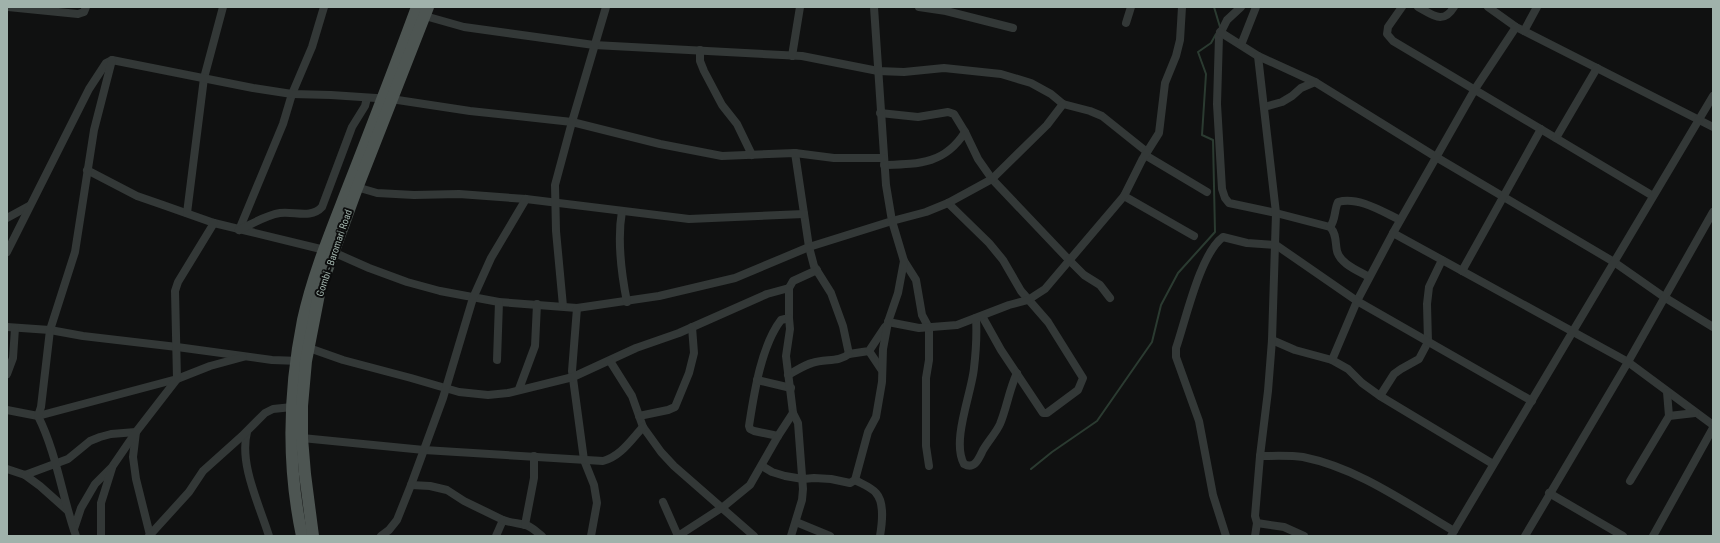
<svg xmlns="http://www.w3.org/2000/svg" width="1720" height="543" font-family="'Roboto Condensed',sans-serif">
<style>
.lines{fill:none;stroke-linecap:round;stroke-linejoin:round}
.stream{stroke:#2b3b31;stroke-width:2}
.minor{stroke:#333837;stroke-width:8}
.primary{stroke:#4d5552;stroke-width:12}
.labels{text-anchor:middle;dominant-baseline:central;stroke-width:4;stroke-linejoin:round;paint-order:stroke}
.street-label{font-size:10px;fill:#a0b2ab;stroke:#0b0c0c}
</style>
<rect width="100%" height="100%" fill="#101111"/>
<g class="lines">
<!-- stream -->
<g class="stream">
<polyline points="1214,7 1220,27"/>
<polyline points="1031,469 1052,452 1097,421 1152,342 1161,305 1178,273 1215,232 1213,140 1202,135 1206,74 1198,52 1211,43 1216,34"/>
</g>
<!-- minor -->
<g class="minor">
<polyline points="8,7 78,14 84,12 86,7"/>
<polyline points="919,7 946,11 1013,28"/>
<path d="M 1241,7 L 1227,20 L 1219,36 L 1217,104 L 1222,189 L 1225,198 L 1229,203 L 1276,213 L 1330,227 C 1337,234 1335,243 1337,251 C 1340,264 1359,271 1369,277"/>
<polyline points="1402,7 1388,27 1387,34 1393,41 1653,196"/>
<path d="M 1418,7 C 1433,15 1443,25 1454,7"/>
<polyline points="1488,7 1516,27 1713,127"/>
<polyline points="425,16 464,27 594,45 802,56 878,71 904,72 944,68 1001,74 1031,83 1051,94 1063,104 1090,111 1102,116 1147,152"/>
<polyline points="1126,23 1131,7"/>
<polyline points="1524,31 1537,7"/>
<polyline points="1220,32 1258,56 1315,82"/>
<polyline points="1241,45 1256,7"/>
<polyline points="700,50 700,61 704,71 722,105 737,124 752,155"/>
<polyline points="792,56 800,7"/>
<polyline points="1264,107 1282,102 1292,96 1301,88 1315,82 1436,157 1614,262 1664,297 1713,327"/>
<polyline points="880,113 918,117 948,112 954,114 965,132"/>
<polyline points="1556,138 1597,68"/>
<polyline points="795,153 809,247 814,266 831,293 843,326 849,354 869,351 885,327"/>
<polyline points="1145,155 1207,192"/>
<path d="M 884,165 C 919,164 945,164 965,132 L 978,159 L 992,179 L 1069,260 L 1084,275 L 1100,285 L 1110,298"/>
<polyline points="87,170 137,196 163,205 214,223 333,252 369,268 407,282 440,291 499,302 577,308 659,296 735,278 809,247 892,221 886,185 874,7"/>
<polyline points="353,186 377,193 414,195 459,194 526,199 689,219 804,214"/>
<polyline points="1124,196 1194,236"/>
<polyline points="948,203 989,243 1003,260 1021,291 1048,322 1083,378 1078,390 1047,413 1043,413 1001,350 982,316"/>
<path d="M 622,211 C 617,240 621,272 627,302"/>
<polyline points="187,213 204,78 223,7"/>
<polyline points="7,218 29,206"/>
<path d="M 1330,227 C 1336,219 1334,210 1338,202 C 1358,196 1383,212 1400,220"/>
<polyline points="239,230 283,124 292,94 312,47 324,7"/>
<path d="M 239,230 C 252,224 266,215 280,213 C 294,211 311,219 322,207 L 352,127 L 365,106 L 367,98"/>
<polyline points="1393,233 1628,362 1713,425"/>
<polyline points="7,252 89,89 106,63 112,60 253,88 292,94 331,95 391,99 470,111 572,122 660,144 722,156 795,153 834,158 883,158"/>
<polyline points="904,261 916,280 922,315 929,328 929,360 926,378 926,446 929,466"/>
<polyline points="1462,271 1541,129"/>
<polyline points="789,288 793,281 817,270"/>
<polyline points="563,306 556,231 555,185 572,122 606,7"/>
<polyline points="577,308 572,371 584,460 594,485 597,503 591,536"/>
<path d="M 976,318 C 977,335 976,351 974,368 C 972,392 951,441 964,464 C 975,470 979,458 983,450 C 988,441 996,433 1000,424 C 1007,407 1009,390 1017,373"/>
<polyline points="888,322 919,328 957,325 1009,305 1028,300 1045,289 1124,196 1142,160 1159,133 1165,83 1176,56 1180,40 1182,7"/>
<polyline points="7,327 50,330 83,336 177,347 272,360 300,361"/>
<polyline points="1272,340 1295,350 1332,360 1348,369 1362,383 1380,396 1493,464"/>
<path d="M 309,348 L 343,360 L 411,378 L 459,392 L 488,395 L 508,393 L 573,377 L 636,348 L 679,333 L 767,294 L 789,288 L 789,318 L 781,320 C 761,346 754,394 749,426 L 750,429 L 754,431 L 778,436"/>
<polyline points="869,351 881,369"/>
<polyline points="497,360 499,302"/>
<polyline points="1332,360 1357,301 1393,233 1475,89 1516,27"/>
<polyline points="610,361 632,396 643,427 661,452 674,466 754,536"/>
<polyline points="7,374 13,358 15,328"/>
<path d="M 788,375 C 796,371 804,365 812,363 C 825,358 838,363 849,354"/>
<polyline points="757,380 791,388"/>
<polyline points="519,389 535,346 537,304"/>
<polyline points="1380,396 1394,374 1401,369 1419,359 1428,342 1427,304 1429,287 1442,260"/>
<polyline points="7,410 38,416 177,379 210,366 243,357"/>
<polyline points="639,416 668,410 675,407 689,373 694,353 692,327"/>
<polyline points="1669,416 1695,413"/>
<path d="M 247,432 C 239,464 259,504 269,536"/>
<path d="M 302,438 L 424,450 L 603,461 C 621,456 631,440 643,427"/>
<path d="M 1260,456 C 1273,456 1289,455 1303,457 C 1358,468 1406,503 1454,531"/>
<polyline points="762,466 772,472 785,476 803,479 814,478 831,479 850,483 855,480 868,432 876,417 882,382 883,349 888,322 898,293 904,261 892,221 926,212 948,203 992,179 1047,125 1063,104"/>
<polyline points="7,469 25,475 68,459 90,441 100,437 111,434 136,432 133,457 136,479 150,535"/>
<polyline points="25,475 40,486 67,510"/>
<path d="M 855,480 C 862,484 871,487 876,493 C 885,503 882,524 880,536"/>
<polyline points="1630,481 1669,416 1667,392"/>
<polyline points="411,485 430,486 447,490 464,501 503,520 496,536"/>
<polyline points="1549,493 1623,536"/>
<polyline points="663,502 678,536"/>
<path d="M 503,520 C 511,523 518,523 526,525 C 533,528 537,532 542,536"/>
<polyline points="796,522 830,536"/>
<polyline points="1257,523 1284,527 1304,536"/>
<polyline points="525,525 534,478 534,456"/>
<polyline points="74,529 81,508 95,484 112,467 136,432 177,379 175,291 178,282 214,223"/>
<path d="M 76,536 C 62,497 57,454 38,416 L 41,407 L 50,330 L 75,252 L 94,130 L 112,60"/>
<polyline points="101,536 101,503 112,468"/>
<polyline points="149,536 189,492 203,471 242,436 265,413 273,409 292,407"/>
<polyline points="381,536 389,530 397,520 411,485 443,398 473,298 491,258 526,199"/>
<polyline points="678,536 723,507 750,485 778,436 793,413 786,356 790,329 789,318"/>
<polyline points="791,536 802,500 803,489 798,423 793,413"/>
<path d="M 1226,536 L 1213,495 L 1199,421 L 1176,357 L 1176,348 C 1186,319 1200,254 1223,237 L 1247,243 L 1276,245 L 1357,301 L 1532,401"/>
<polyline points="1255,536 1257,523 1255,516 1260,456 1268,391 1272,340 1276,213 1258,56"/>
<polyline points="1451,536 1713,96"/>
<polyline points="1525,536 1628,362 1713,212"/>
<polyline points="1653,536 1713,428"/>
</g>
<!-- primary -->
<g class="primary">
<path d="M 302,536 C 287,465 289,390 303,320 C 313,274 332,229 349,185 C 372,126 395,67 417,7"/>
<polyline points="313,536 305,474 302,438 302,406 306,361 320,289 357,188 428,7"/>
</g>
</g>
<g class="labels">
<!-- street labels -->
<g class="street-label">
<text transform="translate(334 253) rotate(-71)">Gombi - Baromari Road</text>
</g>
</g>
<!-- border -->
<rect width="1720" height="543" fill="none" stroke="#a0b2ab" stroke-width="16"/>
</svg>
